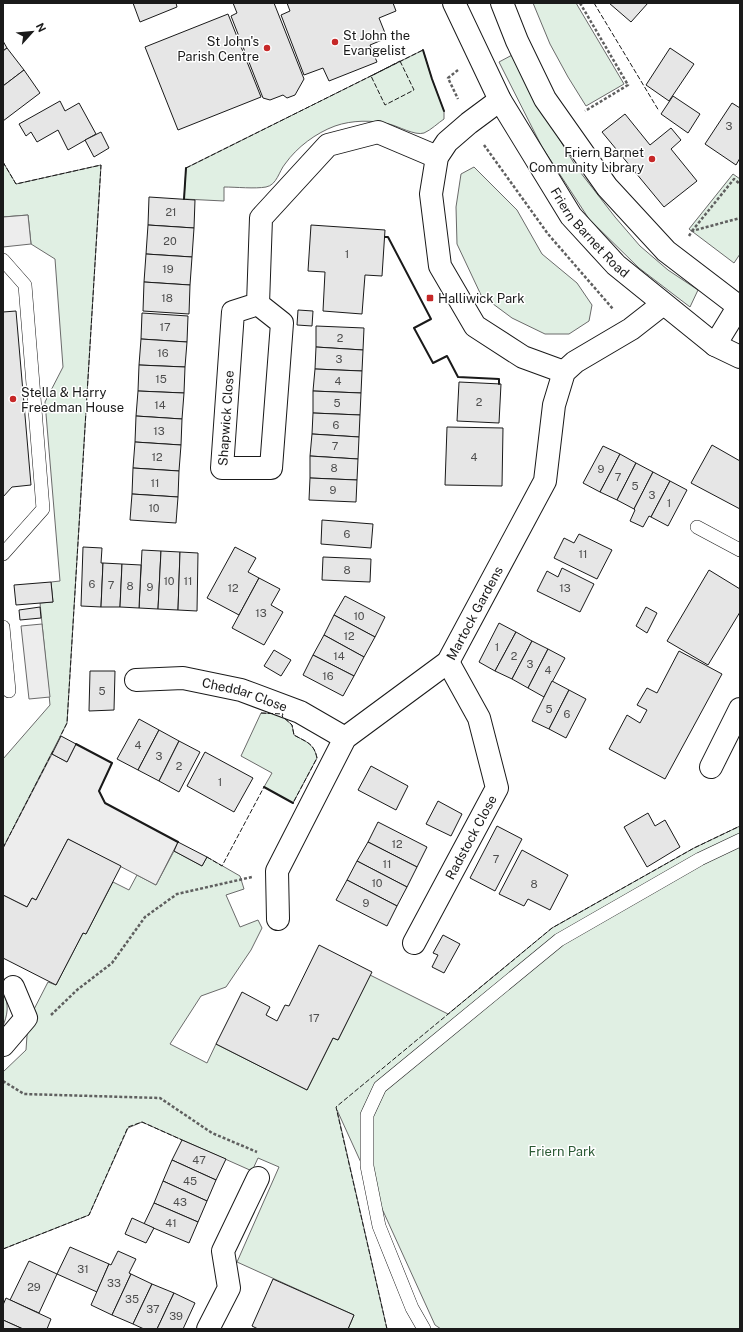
<svg xmlns="http://www.w3.org/2000/svg" width="743" height="1332" font-family="'Public Sans',sans-serif">
<style>
.green{fill:#e0efe3;stroke:#6a6a6a}
.parking{fill:#ededed;stroke:#6a6a6a}
.building{fill:#e6e6e6;stroke:#1a1a1a}
.lines{fill:none;stroke-linecap:round;stroke-linejoin:round}
.service-casing{stroke:#1a1a1a;stroke-width:14}
.minor-casing{stroke:#1a1a1a;stroke-width:24}
.primary-casing{stroke:#1a1a1a;stroke-width:24}
.path{stroke:#5f5f5f;stroke-width:2.5;stroke-dasharray:3 2;stroke-linecap:butt}
.service{stroke:#fff;stroke-width:13}
.minor{stroke:#fff;stroke-width:22}
.primary{stroke:#fff;stroke-width:22}
.fence{stroke:#1a1a1a;stroke-width:1;stroke-dasharray:5 2;stroke-linecap:butt}
.wall{stroke:#1a1a1a;stroke-width:2}
.poi-dot{fill:#c62828;stroke:#fff;stroke-width:1.5}
.labels{text-anchor:middle;dominant-baseline:central;stroke-width:3;stroke-linejoin:round;paint-order:stroke}
.number-label{font-size:11px;fill:#4d4d4d}
.poi-label{font-size:13px;fill:#1a1a1a;stroke:#fff;text-anchor:start}
.street-label{font-size:13px;fill:#1a1a1a;stroke:#fff}
.park-label{font-size:13px;fill:#2b5a34;stroke:#fff}
</style>
<rect width="100%" height="100%" fill="#fff"/>
<!-- green -->
<g class="green">
<polygon points="533,3 576,3 624,84 586,106 568,77 550,44"/>
<path d="M 423,50 L 432,79 L 444,111 L 444,119 C 438,123 431,130 424,133 C 415,136 398,126 389,124 C 372,120 352,120 335,126 C 316,133 297,147 285,164 C 279,171 277,185 266,187 C 255,189 236,187 224,187 L 224,201 L 184,199 L 186,168 Z"/>
<polygon points="514,54 547,119 577,168 615,217 640,246 668,270 698,290 690,307 639,268 589,219 542,147 499,62"/>
<polygon points="3,162 16,184 101,165 67,723 3,848 3,759 50,705 40,603 53,602 51,582 60,581 45,402 63,367 55,259 31,244 28,215 3,217"/>
<polygon points="474,167 517,210 542,254 577,283 592,305 589,321 569,334 545,334 512,318 481,295 457,244 456,207 461,174"/>
<polygon points="733,174 740,179 740,254 734,263 689,229"/>
<path d="M 261,713 L 283,714 L 282,716 L 292,725 L 294,735 C 306,742 314,743 317,758 L 293,803 L 264,787 L 272,773 L 241,756 Z"/>
<polygon points="740,826 740,1329 441,1329 435,1325 337,1110 387,1329 348,1329 354,1315 237,1262 279,1167 258,1158 252,1171 142,1122 128,1128 89,1215 3,1249 3,1072 26,1050 28,1021 48,982 56,985 83,933 86,934 113,882 129,890 137,875 156,885 174,851 202,866 207,857 240,876 244,889 226,895 240,927 258,920 262,928 251,950 226,987 201,996 170,1044 207,1063 216,1044 307,1090 333,1038 338,1040 370,975 448,1014 552,928 694,848"/>
<path d="M 3,994 C 10,1004 7,1016 3,1026 Z"/>
</g>
<!-- parking -->
<g class="parking">
<polygon points="28,215 31,244 3,247 3,217"/>
<polygon points="42,624 50,697 29,699 21,626"/>
<polygon points="76,744 112,763 99,791 105,803 178,842 156,885 68,839 36,900 32,898 27,907 3,895 3,848 52,754 67,762"/>
</g>
<!-- building -->
<g class="building">
<polygon points="133,3 176,3 177,7 140,22"/>
<polygon points="233,3 274,3 304,79 295,95 287,98 283,95 270,100 263,98 231,16 237,13"/>
<polygon points="287,3 393,3 396,11 379,18 387,38 370,45 377,62 329,81 323,68 304,75 281,15 290,11"/>
<polygon points="609,3 648,3 631,22"/>
<polygon points="228,14 261,97 178,130 145,47"/>
<polygon points="3,41 7,48 3,51"/>
<polygon points="7,48 24,70 3,86 3,51"/>
<polygon points="670,48 694,64 669,101 646,85"/>
<polygon points="24,70 40,93 3,121 3,86"/>
<polygon points="673,96 700,114 688,133 661,114"/>
<polygon points="60,101 65,111 79,103 96,134 68,150 58,130 37,142 31,132 26,136 19,124"/>
<polygon points="732,103 740,108 740,158 736,165 705,144"/>
<polygon points="625,114 650,145 671,128 681,140 671,149 697,181 664,207 602,132"/>
<polygon points="101,132 109,148 94,157 85,140"/>
<polygon points="149,197 195,200 194,228 148,225"/>
<polygon points="148,225 194,228 192,257 146,254"/>
<polygon points="311,225 385,230 382,276 365,275 362,314 323,311 325,272 308,271"/>
<polygon points="146,254 192,257 190,285 144,282"/>
<polygon points="144,282 190,285 189,314 143,311"/>
<polygon points="298,310 313,311 312,326 297,325"/>
<polygon points="16,311 31,485 12,487 3,497 3,312"/>
<polygon points="142,313 188,316 187,342 141,339"/>
<polygon points="316,326 364,328 363,350 316,347"/>
<polygon points="141,339 187,342 185,367 139,365"/>
<polygon points="316,347 363,350 362,371 315,369"/>
<polygon points="139,365 185,367 184,393 138,391"/>
<polygon points="315,369 362,371 361,393 313,391"/>
<polygon points="459,382 501,384 499,423 457,421"/>
<polygon points="138,391 184,393 182,419 136,416"/>
<polygon points="313,391 361,393 360,415 313,413"/>
<polygon points="313,413 360,415 359,437 312,434"/>
<polygon points="136,416 182,419 181,445 135,442"/>
<polygon points="447,427 503,428 502,486 445,485"/>
<polygon points="312,434 359,437 358,459 310,456"/>
<polygon points="135,442 181,445 179,471 133,468"/>
<polygon points="712,445 740,461 740,509 691,483"/>
<polygon points="603,446 620,454 600,492 583,483"/>
<polygon points="620,454 636,463 617,500 600,492"/>
<polygon points="310,456 358,459 357,480 310,478"/>
<polygon points="636,463 653,472 634,509 617,500"/>
<polygon points="133,468 179,471 178,497 132,494"/>
<polygon points="653,472 670,481 651,517 649,516 643,527 630,521 635,510 634,509"/>
<polygon points="310,478 357,480 356,502 309,500"/>
<polygon points="670,481 687,490 668,526 651,517"/>
<polygon points="132,494 178,497 176,523 130,520"/>
<polygon points="322,520 373,524 371,548 321,544"/>
<polygon points="579,534 612,550 597,579 554,558 564,538 574,543"/>
<polygon points="83,547 102,548 101,563 103,563 101,607 81,606"/>
<polygon points="235,547 256,558 248,572 259,578 239,615 207,598"/>
<polygon points="142,550 161,551 158,609 139,608"/>
<polygon points="161,551 180,552 178,610 158,609"/>
<polygon points="180,552 198,553 197,611 178,610"/>
<polygon points="323,557 371,559 370,582 322,580"/>
<polygon points="103,563 122,564 120,607 101,607"/>
<polygon points="122,564 141,565 139,608 120,607"/>
<polygon points="562,568 594,584 580,612 537,591 547,571 558,577"/>
<polygon points="709,570 740,589 740,612 708,665 667,641"/>
<polygon points="259,578 280,589 271,605 283,612 264,645 232,628"/>
<polygon points="51,582 53,602 16,605 14,585"/>
<polygon points="345,596 385,617 375,637 334,615"/>
<polygon points="40,607 41,618 20,620 19,610"/>
<polygon points="646,607 657,613 647,633 636,626"/>
<polygon points="334,615 375,637 364,657 324,635"/>
<polygon points="499,623 516,632 495,671 479,662"/>
<polygon points="516,632 532,641 512,679 495,671"/>
<polygon points="324,635 364,657 354,676 313,655"/>
<polygon points="532,641 548,649 528,688 512,679"/>
<polygon points="548,649 565,658 544,697 528,688"/>
<polygon points="274,650 291,660 281,676 264,666"/>
<polygon points="679,651 722,674 665,779 609,749 627,715 640,723 647,710 637,705 647,688 657,693"/>
<polygon points="313,655 354,676 343,696 303,675"/>
<polygon points="90,671 115,671 114,710 89,711"/>
<polygon points="552,681 569,690 549,729 532,721"/>
<polygon points="569,690 586,699 566,738 549,729"/>
<polygon points="139,719 159,730 138,770 117,759"/>
<polygon points="159,730 179,741 159,781 138,770"/>
<polygon points="61,736 76,744 67,762 52,754"/>
<polygon points="179,741 200,752 179,792 159,781"/>
<polygon points="205,752 253,778 234,812 187,786"/>
<polygon points="371,766 408,786 396,810 358,790"/>
<polygon points="438,801 462,814 451,836 426,824"/>
<polygon points="648,813 655,826 665,820 680,847 647,867 624,827"/>
<polygon points="378,822 427,847 417,867 368,842"/>
<polygon points="497,826 522,839 495,891 470,878"/>
<polygon points="68,839 121,866 86,934 83,933 56,985 3,958 3,895 27,907 32,898 36,900"/>
<polygon points="178,842 207,857 202,866 174,851"/>
<polygon points="368,842 417,867 407,887 357,861"/>
<polygon points="522,850 568,875 550,910 528,899 524,906 499,894"/>
<polygon points="357,861 407,887 397,906 347,880"/>
<polygon points="347,880 397,906 387,926 336,900"/>
<polygon points="443,935 460,944 444,973 432,967 438,955 433,953"/>
<polygon points="319,945 372,972 338,1040 333,1038 307,1090 216,1044 242,992 270,1007 266,1015 277,1021 285,1005 289,1006"/>
<polygon points="182,1140 226,1159 216,1180 172,1160"/>
<polygon points="172,1160 216,1180 207,1201 163,1181"/>
<polygon points="163,1181 207,1201 198,1222 154,1203"/>
<polygon points="154,1203 198,1222 189,1243 144,1224"/>
<polygon points="132,1218 154,1228 146,1243 125,1234"/>
<polygon points="70,1247 109,1264 97,1292 57,1274"/>
<polygon points="118,1251 136,1259 129,1273 131,1274 112,1315 91,1305 109,1264 111,1265"/>
<polygon points="29,1261 57,1274 39,1313 10,1300"/>
<polygon points="131,1274 152,1284 133,1324 112,1315"/>
<polygon points="273,1279 354,1315 348,1329 258,1329 252,1326"/>
<polygon points="152,1284 174,1293 157,1329 144,1329 133,1324"/>
<polygon points="174,1293 195,1303 183,1329 157,1329"/>
<polygon points="6,1298 51,1319 47,1329 23,1329 3,1320 3,1305"/>
<polygon points="3,1320 23,1329 3,1329"/>
</g>
<g class="lines">
<defs>
<g id="service">
<polyline points="3,260 25,285 43,509 3,554"/>
<polyline points="697,527 740,550"/>
<polyline points="3,627 9,691"/>
<polyline points="424,1329 412,1308 379,1226 367,1166 367,1115 380,1087 559,940 700,859 740,840"/>
</g>
<g id="minor">
<polyline points="502,3 517,41 545,99 607,187 666,251 738,306"/>
<polyline points="500,100 469,123 447,142 437,157 431,194 440,266 475,326 523,357 564,372"/>
<path id="s1" d="M 258,304 L 282,323 L 271,468 L 222,468 L 233,312 L 258,304 L 261,218 L 328,145 L 378,132 L 437,157"/>
<polyline points="715,345 740,304"/>
<path id="s2" d="M 136,680 L 183,678 L 241,690 L 300,712 L 345,738"/>
<polyline points="711,767 740,709"/>
<path id="s3" d="M 278,919 L 277,871 L 345,738 L 448,662 L 545,481 L 554,405 L 564,372 L 575,362 L 631,329 L 663,304"/>
<path id="s4" d="M 414,943 L 497,788 L 479,718 L 448,662"/>
<polyline points="3,1045 26,1018 13,987"/>
<polyline points="208,1329 229,1288 223,1251 258,1178"/>
</g>
<g id="primary">
<path id="s5" d="M 454,3 L 500,100 L 571,216 L 616,265 L 715,345 L 740,357"/>
</g>
</defs>
<!-- service casing -->
<use href="#service" class="service-casing"/>
<!-- minor casing -->
<use href="#minor" class="minor-casing"/>
<!-- primary casing -->
<use href="#primary" class="primary-casing"/>
<!-- path -->
<g class="path">
<polyline points="580,3 628,85 585,111"/>
<polyline points="458,70 448,78 458,99"/>
<polyline points="484,145 548,234 613,309"/>
<polyline points="692,231 734,179 740,184"/>
<polyline points="689,236 692,231 740,218"/>
<polyline points="51,1015 77,990 112,963 145,917 177,894 252,877"/>
<polyline points="3,1081 24,1094 160,1098 212,1133 257,1152"/>
</g>
<!-- service -->
<use href="#service" class="service"/>
<!-- minor -->
<use href="#minor" class="minor"/>
<!-- primary -->
<use href="#primary" class="primary"/>
<!-- fence -->
<g class="fence">
<polyline points="594,3 659,111"/>
<polygon points="400,61 414,90 385,105 371,76"/>
<polyline points="3,162 16,184 101,165 67,723 60,737"/>
<polyline points="186,168 423,50"/>
<path d="M 261,713 L 283,714 L 282,716 L 292,725 L 294,735 C 306,742 314,743 317,758 L 293,803"/>
<polyline points="3,848 53,751"/>
<polyline points="207,857 222,866 264,787"/>
<polyline points="3,1249 89,1215 128,1127 142,1122 182,1140"/>
<polyline points="387,1329 336,1107 552,928 694,848 740,826"/>
</g>
<!-- wall -->
<g class="wall">
<polyline points="423,50 432,79 444,111"/>
<polyline points="184,199 186,168"/>
<polyline points="385,237 388,237 431,319 414,328 433,363 447,356 458,377 499,379 499,384"/>
<polyline points="76,744 112,763 99,791 105,803 178,842"/>
<polyline points="264,787 293,803"/>
</g>
</g>
<!-- markers -->
<g class="poi-dot">
<circle cx="335" cy="42" r="4"/>
<circle cx="267" cy="48" r="4"/>
<circle cx="652" cy="159" r="4"/>
<rect x="426" y="294" width="8" height="8" rx="2"/>
<circle cx="13" cy="399" r="4"/>
</g>
<g class="labels">
<!-- number labels -->
<g class="number-label">
<text x="729" y="126">3</text>
<text x="171" y="212">21</text>
<text x="170" y="241">20</text>
<text x="347" y="254">1</text>
<text x="168" y="269">19</text>
<text x="167" y="298">18</text>
<text x="165" y="327">17</text>
<text x="340" y="338">2</text>
<text x="163" y="353">16</text>
<text x="339" y="359">3</text>
<text x="161" y="379">15</text>
<text x="338" y="381">4</text>
<text x="479" y="402">2</text>
<text x="337" y="403">5</text>
<text x="160" y="405">14</text>
<text x="336" y="425">6</text>
<text x="159" y="431">13</text>
<text x="335" y="446">7</text>
<text x="157" y="457">12</text>
<text x="474" y="457">4</text>
<text x="334" y="468">8</text>
<text x="601" y="469">9</text>
<text x="618" y="477">7</text>
<text x="155" y="483">11</text>
<text x="635" y="486">5</text>
<text x="333" y="490">9</text>
<text x="652" y="495">3</text>
<text x="669" y="503">1</text>
<text x="154" y="508">10</text>
<text x="347" y="534">6</text>
<text x="583" y="554">11</text>
<text x="347" y="570">8</text>
<text x="169" y="581">10</text>
<text x="188" y="581">11</text>
<text x="92" y="584">6</text>
<text x="111" y="585">7</text>
<text x="130" y="586">8</text>
<text x="150" y="587">9</text>
<text x="233" y="588">12</text>
<text x="565" y="588">13</text>
<text x="261" y="613">13</text>
<text x="359" y="616">10</text>
<text x="349" y="636">12</text>
<text x="497" y="647">1</text>
<text x="339" y="656">14</text>
<text x="514" y="656">2</text>
<text x="530" y="664">3</text>
<text x="548" y="670">4</text>
<text x="328" y="676">16</text>
<text x="102" y="691">5</text>
<text x="549" y="709">5</text>
<text x="567" y="714">6</text>
<text x="138" y="745">4</text>
<text x="159" y="756">3</text>
<text x="179" y="766">2</text>
<text x="220" y="782">1</text>
<text x="397" y="844">12</text>
<text x="496" y="859">7</text>
<text x="387" y="864">11</text>
<text x="377" y="883">10</text>
<text x="534" y="884">8</text>
<text x="366" y="903">9</text>
<text x="314" y="1018">17</text>
<text x="199" y="1160">47</text>
<text x="190" y="1181">45</text>
<text x="180" y="1202">43</text>
<text x="171" y="1223">41</text>
<text x="83" y="1269">31</text>
<text x="114" y="1283">33</text>
<text x="34" y="1287">29</text>
<text x="132" y="1299">35</text>
<text x="153" y="1309">37</text>
<text x="176" y="1316">39</text>
</g>
<!-- poi labels -->
<g class="poi-label">
<text x="343" y="35">St John the<tspan x="343" dy="15">Evangelist</tspan></text>
<text x="259" y="41" text-anchor="end">St John's<tspan x="259" dy="15">Parish Centre</tspan></text>
<text x="644" y="152" text-anchor="end">Friern Barnet<tspan x="644" dy="15">Community Library</tspan></text>
<text x="438" y="298">Halliwick Park</text>
<text x="21" y="392">Stella &amp; Harry<tspan x="21" dy="15">Freedman House</tspan></text>
</g>
<!-- street labels -->
<g class="street-label">
<text stroke="none"><textPath href="#s5" startOffset="268">Friern Barnet Road</textPath></text>
<text stroke="none"><textPath href="#s1" startOffset="275">Shapwick Close</textPath></text>
<text stroke="none"><textPath href="#s3" startOffset="381">Martock Gardens</textPath></text>
<text stroke="none"><textPath href="#s2" startOffset="111">Cheddar Close</textPath></text>
<text stroke="none"><textPath href="#s4" startOffset="120">Radstock Close</textPath></text>
</g>
<!-- park labels -->
<g class="park-label">
<text x="562" y="1151">Friern Park</text>
</g>
</g>
<!-- border -->
<rect width="743" height="1332" fill="none" stroke="#1a1a1a" stroke-width="8"/>
<!-- north arrow -->
<g transform="translate(32 32) rotate(63)" stroke="#ffffff" stroke-width="3" paint-order="stroke">
<path d="M0-3L7 15L0 10L-7 15Z" fill="#1a1a1a"/>
<text y="-6" font-size="11" font-weight="bold" text-anchor="middle" fill="#1a1a1a">N</text>
</g>
</svg>
